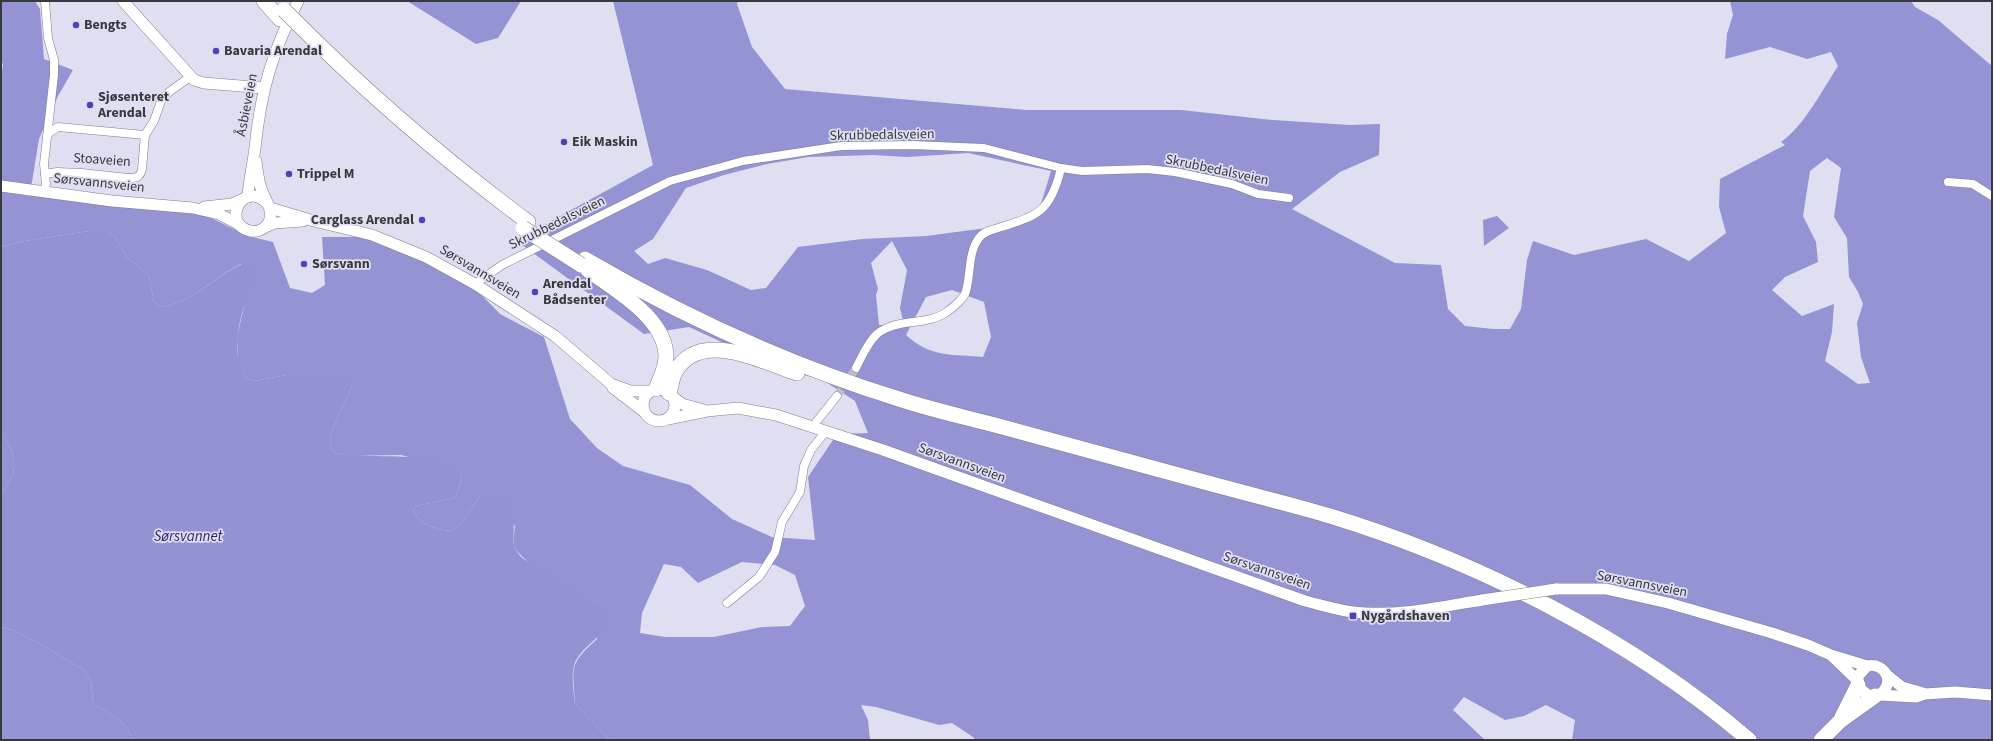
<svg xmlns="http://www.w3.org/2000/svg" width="1993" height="741" font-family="'Source Sans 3',sans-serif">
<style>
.forest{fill:#9493d4;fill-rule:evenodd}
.water{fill:#9392d3}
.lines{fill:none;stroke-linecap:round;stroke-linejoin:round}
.street-tunnel{stroke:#bebecd;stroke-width:8;stroke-dasharray:8 4;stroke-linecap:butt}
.street-casing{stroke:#7d7d8d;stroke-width:9}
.secondary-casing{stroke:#7d7d8d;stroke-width:12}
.highway-casing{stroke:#7d7d8d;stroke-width:16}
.street{stroke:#fff;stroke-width:8}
.secondary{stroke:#fff;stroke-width:11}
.highway{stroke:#fff;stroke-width:15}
.secondary-bridge-casing{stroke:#7d7d8d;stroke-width:12;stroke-linecap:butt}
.highway-bridge-casing{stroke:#7d7d8d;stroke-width:16;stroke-linecap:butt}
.secondary-bridge{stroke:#fff;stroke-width:11}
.highway-bridge{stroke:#fff;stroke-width:15}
.poi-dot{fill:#533fb7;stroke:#dfdff1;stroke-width:1.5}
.labels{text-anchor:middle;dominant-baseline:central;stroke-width:3.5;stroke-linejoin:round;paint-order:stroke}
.poi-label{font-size:14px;font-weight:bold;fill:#38383f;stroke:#dfdff1;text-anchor:start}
.street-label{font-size:14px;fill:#38383f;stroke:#dfdff1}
.water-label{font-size:15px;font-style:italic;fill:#302470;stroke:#dfdff1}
</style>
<rect width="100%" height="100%" fill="#dfdff1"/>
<!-- forest -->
<g class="forest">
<path d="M 1,1 L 35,1 L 40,9 L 44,59 L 73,70 L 58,96 L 39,139 L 31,188 L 203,214 L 248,236 L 273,242 L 290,288 L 312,293 L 325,285 L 322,237 L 366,237 L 460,273 L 500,314 L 544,337 L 570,419 L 597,448 L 623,466 L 690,485 L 732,519 L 772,537 L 815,540 L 808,477 L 837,434 L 868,433 L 855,401 L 823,380 L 776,367 L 689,327 L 644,334 L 518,242 L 553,220 L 653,165 L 613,1 L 738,1 L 737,4 L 752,47 L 785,89 L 1027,110 L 1181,110 L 1273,120 L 1350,125 L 1380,124 L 1379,155 L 1340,172 L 1292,209 L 1395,263 L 1441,265 L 1448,309 L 1465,326 L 1493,329 L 1510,329 L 1521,309 L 1527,260 L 1533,241 L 1574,255 L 1646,239 L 1689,261 L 1726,233 L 1719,207 L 1720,179 L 1785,145 L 1781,142 C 1804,126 1823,89 1838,66 L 1831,52 L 1807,59 L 1770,47 L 1725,59 L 1727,34 L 1733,15 L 1730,1 L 1911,1 L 1915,7 L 1938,20 L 1992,66 L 1992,740 L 1572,740 L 1575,720 L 1546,705 L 1524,716 L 1505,720 L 1464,697 L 1453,710 L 1485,740 L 975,740 L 973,737 L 952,723 L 939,725 L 876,707 L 861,705 L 868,720 L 870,740 L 610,740 L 575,704 C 573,667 568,665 597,639 L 598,604 C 571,589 531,571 513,546 L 515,526 L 480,496 L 461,524 L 451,531 C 435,529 422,526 413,511 L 416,506 L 455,498 L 462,479 L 460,472 L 401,455 L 352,456 L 335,453 L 330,446 L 331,433 L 354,381 L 287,375 L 254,381 L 245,378 L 238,365 L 237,337 L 244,307 L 241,264 C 214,277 193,302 162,307 L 154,302 L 149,276 L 126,256 L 115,237 L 107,231 L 89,231 L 19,242 L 1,247 L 1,78 L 3,65 L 1,59 ZM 968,153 L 1051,171 L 1040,207 L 1002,226 L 926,236 L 862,239 L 798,247 L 766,288 L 751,290 L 707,270 L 665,258 L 648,264 L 634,251 L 653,239 L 686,188 L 724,175 L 767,164 L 808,157 L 873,155 L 907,157 ZM 1827,158 L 1841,168 L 1834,217 L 1847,238 L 1849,277 L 1858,292 L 1863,304 L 1857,323 L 1861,357 L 1870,383 L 1858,384 L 1825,361 L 1832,332 L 1834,304 L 1802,316 L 1772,290 L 1785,277 L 1818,262 L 1816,242 L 1803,216 L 1810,171 ZM 892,241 L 907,270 L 900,308 L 904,325 L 879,325 L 876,295 L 878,289 L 871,263 ZM 952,290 L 984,302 L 991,337 L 983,357 C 952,354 931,358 906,335 L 926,297 ZM 742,562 L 775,565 L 795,575 L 805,606 L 790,626 L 762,627 L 714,637 L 665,637 L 640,633 L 642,613 L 664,564 L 681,567 L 698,583 Z"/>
<polygon points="407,1 521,1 498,38 476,44"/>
<polygon points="1497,216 1509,228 1484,246 1483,220"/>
<path d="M 1,433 C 10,444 17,458 13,474 C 11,480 5,488 1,493 Z"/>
<path d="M 1,627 L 15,631 L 42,645 L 85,671 L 91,682 L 93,703 C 108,713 129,722 132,740 L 1,740 Z"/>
</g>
<!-- water -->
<path class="water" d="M 89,231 L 107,231 L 115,237 L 126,256 L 149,276 L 154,302 L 162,307 C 193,302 214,277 242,264 L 252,268 L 253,277 C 244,309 227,346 245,378 L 254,381 L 287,375 L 350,376 L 354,381 L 331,433 L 330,446 L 335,453 C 377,461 422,448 460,472 L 462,479 L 455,498 L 416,506 L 413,511 C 422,526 435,529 451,531 L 461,524 L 480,496 C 516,490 515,520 513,546 L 521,557 L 562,584 L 598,604 L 606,617 L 607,628 C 597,639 577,652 574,666 C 571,675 574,694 575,704 L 610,740 L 132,740 C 129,722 108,713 93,703 L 91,682 L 85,671 L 42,645 L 15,631 L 1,627 L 1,493 C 5,488 11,480 13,474 C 17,458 10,444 1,433 L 1,247 L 19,242 Z"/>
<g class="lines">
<!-- street-tunnel -->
<polyline class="street-tunnel" points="837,396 856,368"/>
<defs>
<g id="street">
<polyline points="45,1 48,38 54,60 54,75 44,164 46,184 45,192"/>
<polyline points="145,135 154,121 161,101 169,92 190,77"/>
<path d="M 45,174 L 57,172 L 82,173 L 128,178 C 136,178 140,178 142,169 L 145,135 L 58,127 L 50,132 L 47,136"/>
<polyline points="1948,182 1973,184 1992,196"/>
<polyline points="475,284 502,265 670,181 743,161 841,146 913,145 984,148 1061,168 1082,171 1147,169 1175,172 1232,184 1258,194 1289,198"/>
<path d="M 856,368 C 862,357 867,343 877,334 C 898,317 927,327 948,311 C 954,307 965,297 966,291 C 971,274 968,252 979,238 C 983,232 991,230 998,228 C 1037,216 1051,212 1061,168"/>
<polyline points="813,426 837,396"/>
<polyline points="727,603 759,577 775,552 782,522 800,492 804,466 811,450 826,431"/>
</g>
<g id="secondary">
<polyline points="123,1 194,80 204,83 264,88"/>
<path d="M 256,161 C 257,169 258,177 260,185 C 263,198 277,212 267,225 C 263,230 256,232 250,231 C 221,224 242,179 267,203"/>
<polyline points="1,186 112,201 193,208 219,214 240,225"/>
<path d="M 248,197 C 249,180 253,164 255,148 C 261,90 272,53 298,1"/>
<polyline points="204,207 232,204 243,199"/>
<polyline points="270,208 314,221 372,235 426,257 475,284 555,336 611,384 630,391 650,391"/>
<polyline points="265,227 275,223 303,221"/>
<polyline points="613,388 643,411"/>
<circle cx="659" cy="405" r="16"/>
<polyline points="673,397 682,404 704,410"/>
<path d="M 668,419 L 707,411 L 738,408 L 776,415 L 883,450 L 1305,601 C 1321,605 1337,610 1353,612 C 1397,617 1440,607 1482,600"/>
<polyline points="1556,589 1606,589 1668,603 1772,633 1808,645 1831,655 1867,666"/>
<polyline points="1832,656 1857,680"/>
<polyline points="1887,675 1902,687 1923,693"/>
<path d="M 1879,695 C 1896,684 1886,662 1867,666 L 1858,676 L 1858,685 L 1860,689 L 1871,697 L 1879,695 L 1916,697 L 1925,694 L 1955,692 L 1992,695"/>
</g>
<g id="highway">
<polyline points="264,1 280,19"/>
<path d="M 297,23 C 369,95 446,161 528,222"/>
<path d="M 585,259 C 684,317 789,365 899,399 C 929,409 960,416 991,424 C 1067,445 1143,465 1219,486 C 1256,496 1293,505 1330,516 C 1477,561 1632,639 1749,740"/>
<path d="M 588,270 C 616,291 666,318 666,357 C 666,368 660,379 656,389"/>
<path d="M 669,393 C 671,386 672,378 675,372 C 700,328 762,362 797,373"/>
<polyline points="1842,717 1858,685"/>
<polyline points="1821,740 1840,721 1875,696"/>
</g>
</defs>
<!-- street casing -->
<use href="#street" class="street-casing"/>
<!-- secondary casing -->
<use href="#secondary" class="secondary-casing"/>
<!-- highway casing -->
<use href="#highway" class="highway-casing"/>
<!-- street -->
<use href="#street" class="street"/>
<!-- secondary -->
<use href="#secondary" class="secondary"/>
<!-- highway -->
<use href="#highway" class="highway"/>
<defs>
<polyline id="secondary-bridge" points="1482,600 1556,589"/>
<g id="highway-bridge">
<polyline points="284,10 297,23"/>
<polyline points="523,228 581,265"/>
</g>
</defs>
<!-- secondary-bridge casing -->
<use href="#secondary-bridge" class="secondary-bridge-casing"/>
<!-- highway-bridge casing -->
<use href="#highway-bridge" class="highway-bridge-casing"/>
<!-- secondary-bridge -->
<use href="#secondary-bridge" class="secondary-bridge"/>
<!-- highway-bridge -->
<use href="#highway-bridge" class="highway-bridge"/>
</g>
<!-- markers -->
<g class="poi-dot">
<circle cx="76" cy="25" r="4"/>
<circle cx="216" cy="51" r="4"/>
<circle cx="90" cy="105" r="4"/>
<circle cx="564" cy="142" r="4"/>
<circle cx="289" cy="174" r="4"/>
<circle cx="422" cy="220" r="4"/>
<circle cx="304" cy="264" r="4"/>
<circle cx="535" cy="292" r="4"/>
<rect x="1349" y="612" width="8" height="8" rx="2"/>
</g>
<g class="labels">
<!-- poi labels -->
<g class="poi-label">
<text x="84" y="25">Bengts</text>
<text x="224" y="51">Bavaria Arendal</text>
<text x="98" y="97">Sjøsenteret<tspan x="98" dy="16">Arendal</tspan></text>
<text x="572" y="142">Eik Maskin</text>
<text x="297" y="174">Trippel M</text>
<text x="414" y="220" text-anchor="end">Carglass Arendal</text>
<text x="312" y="264">Sørsvann</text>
<text x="543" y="284">Arendal<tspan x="543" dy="16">Bådsenter</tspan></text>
<text x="1361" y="616">Nygårdshaven</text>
</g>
<!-- street labels -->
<g class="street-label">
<text transform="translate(247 105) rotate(-79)">Åsbieveien</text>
<text transform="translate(882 135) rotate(-1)">Skrubbedalsveien</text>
<text transform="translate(102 160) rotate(4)">Stoaveien</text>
<text transform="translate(1217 170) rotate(12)">Skrubbedalsveien</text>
<text transform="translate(99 183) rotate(6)">Sørsvannsveien</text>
<text transform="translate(557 223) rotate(-26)">Skrubbedalsveien</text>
<text transform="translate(480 272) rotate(31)">Sørsvannsveien</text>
<text transform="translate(962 463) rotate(20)">Sørsvannsveien</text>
<text transform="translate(1267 571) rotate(19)">Sørsvannsveien</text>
<text transform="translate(1642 584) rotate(11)">Sørsvannsveien</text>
</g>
<!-- water labels -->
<g class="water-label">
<text x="188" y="536">Sørsvannet</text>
</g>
</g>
<!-- border -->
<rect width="1993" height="741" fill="none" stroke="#38383f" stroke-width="4"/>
</svg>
